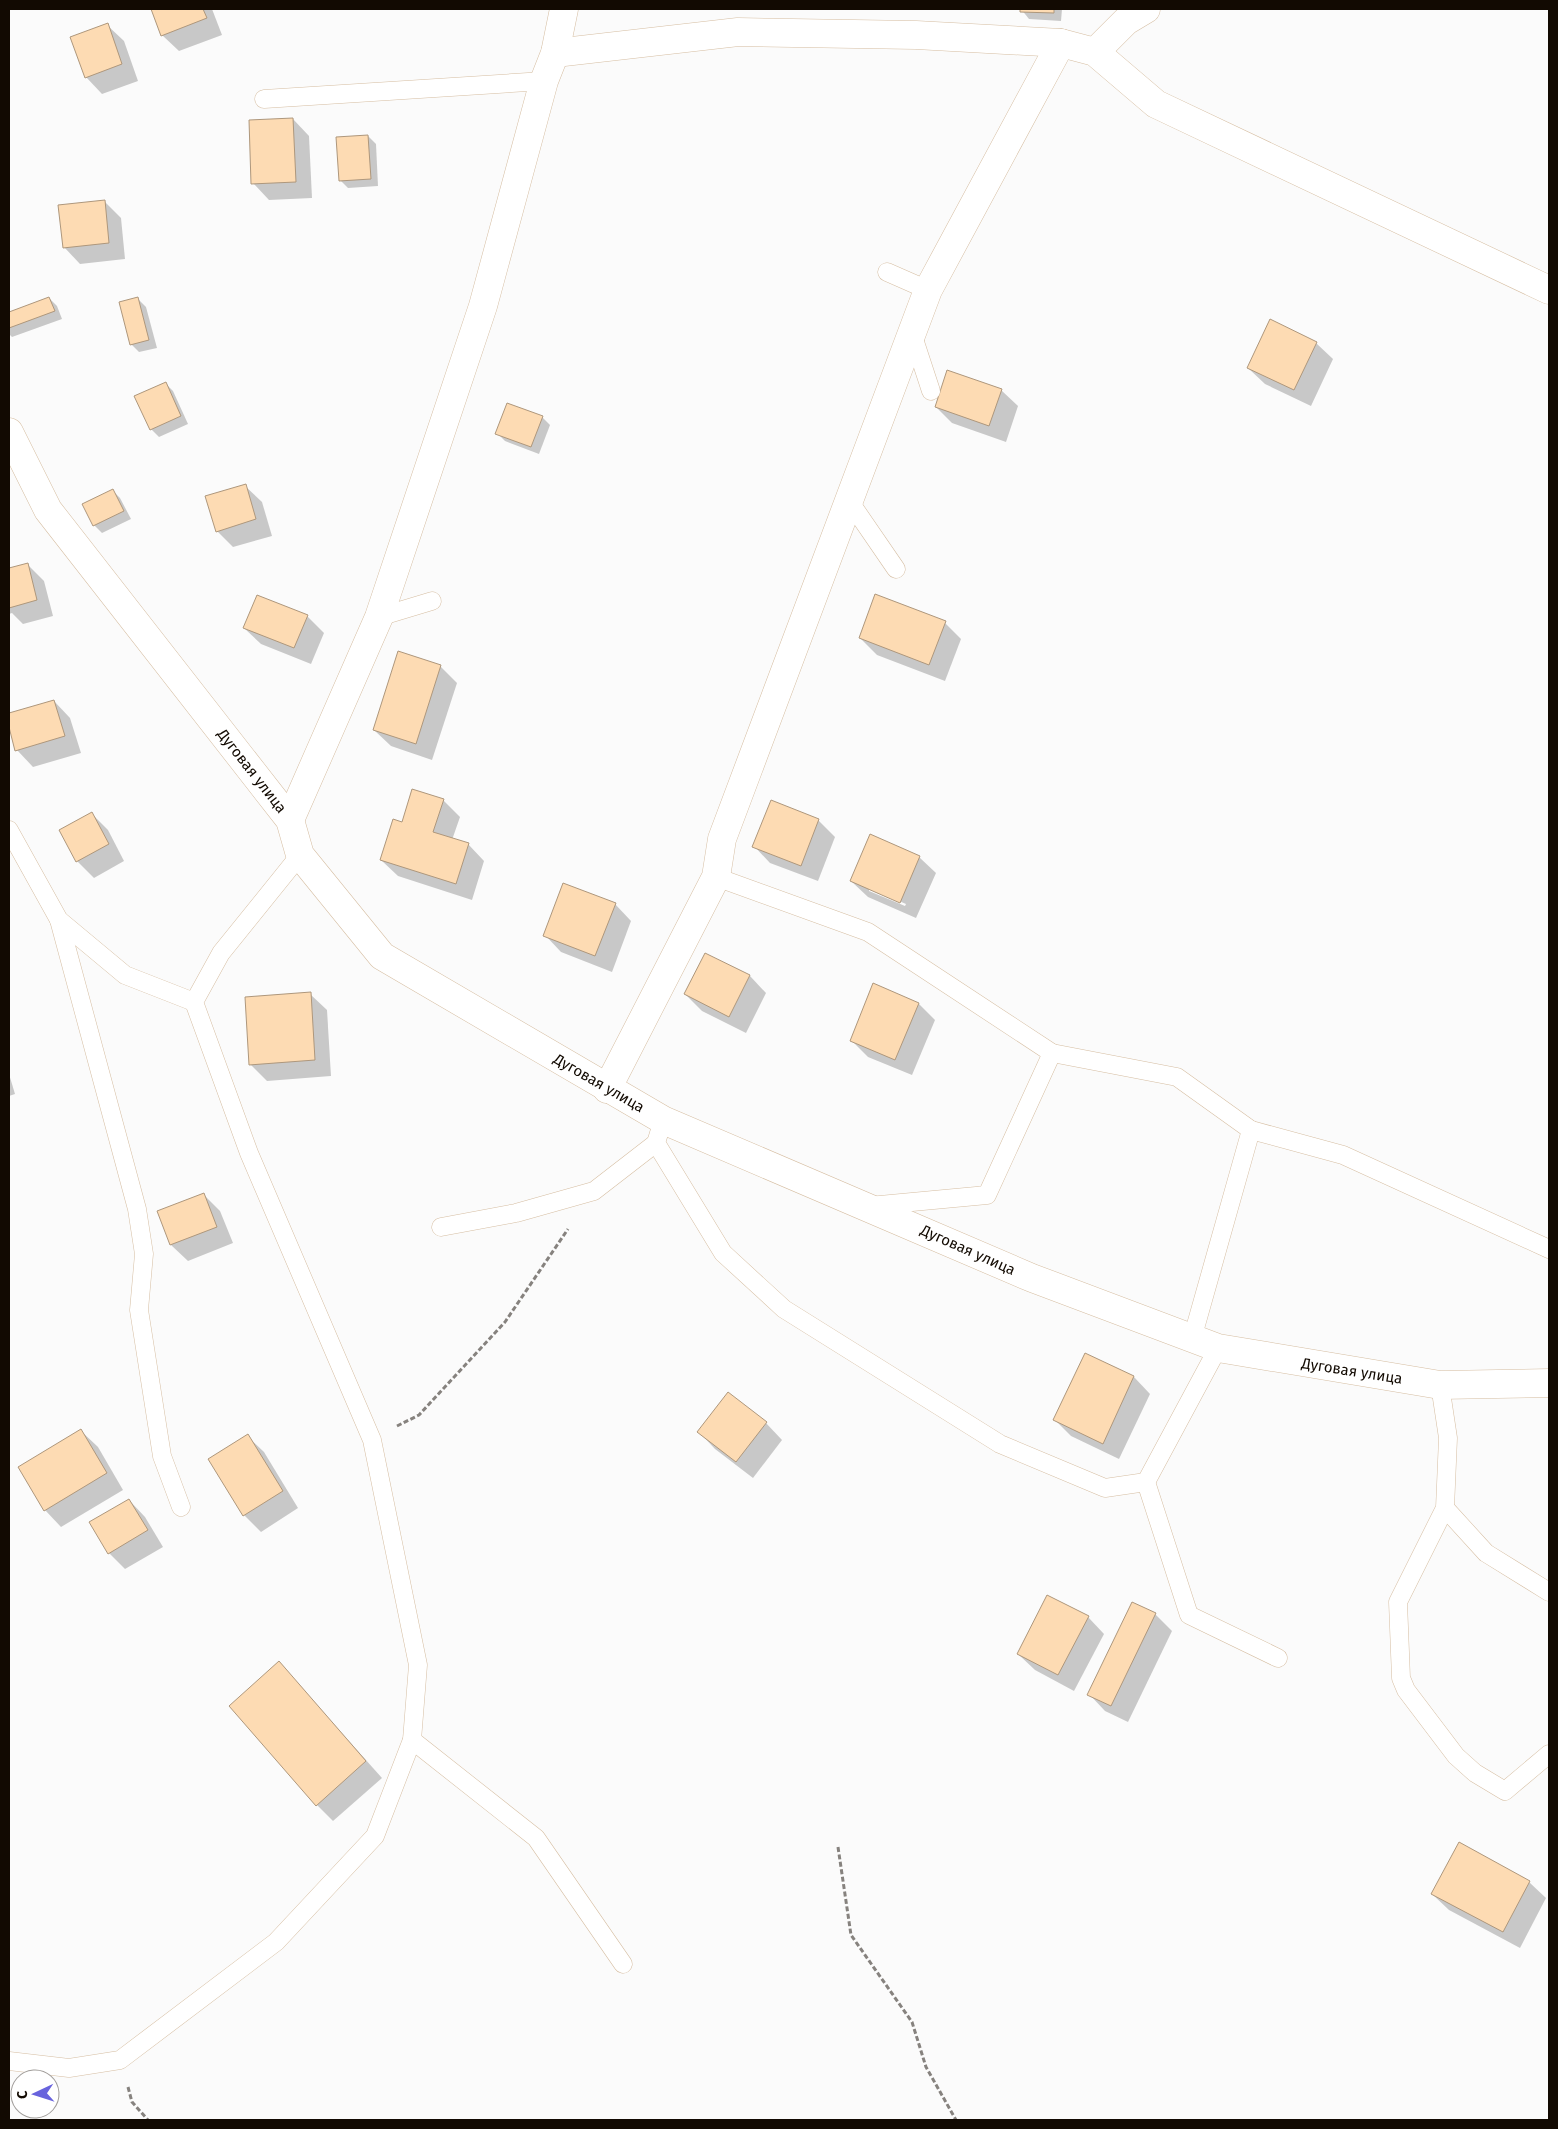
<svg xmlns="http://www.w3.org/2000/svg" width="1558" height="2129" font-family="'Fira Sans',sans-serif">
<style>
.shadow{fill:#0003;fill-rule:evenodd}
.building{fill:#fddbb3;stroke:#ae977c}
.lines{fill:none;stroke-linecap:round;stroke-linejoin:round}
.lane-casing{stroke:#d6bea2;stroke-width:19}
.street-casing{stroke:#d6bea2;stroke-width:29}
.path{stroke:#86827e;stroke-width:3;stroke-dasharray:5 2.5;stroke-linecap:butt}
.lane{stroke:#fff;stroke-width:18}
.street{stroke:#fff;stroke-width:28}
.labels{text-anchor:middle;dominant-baseline:central;stroke-width:4;stroke-linejoin:round;paint-order:stroke}
.street-label{font-size:15px;fill:#120a02;stroke:#fff}
</style>
<rect width="100%" height="100%" fill="#fbfbfb"/>
<!-- shadow -->
<g class="shadow">
<polygon points="152,9 212,9 222,35 179,51 162,35"/>
<polygon points="1021,9 1062,9 1061,21 1029,19"/>
<polygon points="107,25 124,41 138,81 102,94 86,77"/>
<polygon points="293,119 309,136 312,198 269,200 253,183"/>
<polygon points="368,136 376,144 378,186 348,188 340,180"/>
<polygon points="104,201 121,218 125,259 80,264 64,247"/>
<polygon points="49,298 57,306 62,319 12,337 9,334 9,313"/>
<polygon points="138,299 146,307 157,348 139,352 131,344"/>
<polygon points="1316,343 1333,359 1311,406 1265,384 1248,368"/>
<polygon points="165,383 173,391 188,424 159,437 151,429"/>
<polygon points="1001,390 1018,406 1006,442 952,423 936,407"/>
<polygon points="542,417 550,425 539,454 505,441 497,433"/>
<polygon points="245,486 262,502 272,536 233,547 217,531"/>
<polygon points="112,490 120,498 131,519 102,533 94,525"/>
<polygon points="27,564 44,581 53,616 23,624 12,613 9,614 9,569"/>
<polygon points="307,616 324,633 311,664 261,644 244,628"/>
<polygon points="945,623 961,639 945,681 877,655 860,638"/>
<polygon points="440,666 457,683 432,760 391,746 374,730"/>
<polygon points="54,701 70,718 81,753 33,767 17,750 9,714"/>
<polygon points="443,800 460,817 452,840 468,844 484,861 472,900 398,876 381,860 403,824"/>
<polygon points="92,814 108,830 124,861 94,878 77,861"/>
<polygon points="818,820 835,837 818,881 770,863 754,846"/>
<path d="M 919,857 L 936,873 L 916,918 L 868,897 L 851,881 ZM 869,888 L 906,904 L 905,906 L 869,891 Z"/>
<polygon points="615,904 631,921 612,972 561,952 545,935"/>
<polygon points="705,954 750,976 766,993 746,1033 702,1011 685,994"/>
<polygon points="310,994 327,1010 331,1076 267,1081 250,1064"/>
<polygon points="919,1004 935,1020 912,1075 868,1057 851,1040"/>
<polygon points="9,1074 15,1094 9,1096"/>
<polygon points="204,1195 220,1211 233,1243 188,1261 171,1245"/>
<polygon points="1085,1354 1134,1377 1150,1394 1119,1459 1071,1436 1055,1420"/>
<polygon points="729,1394 766,1423 782,1440 753,1478 715,1449 699,1432"/>
<polygon points="81,1431 98,1447 123,1490 61,1527 45,1510"/>
<polygon points="247,1436 264,1452 298,1508 261,1532 244,1515"/>
<polygon points="129,1500 145,1517 163,1547 125,1569 109,1553"/>
<polygon points="1132,1604 1155,1614 1172,1631 1128,1722 1105,1711 1089,1694"/>
<polygon points="1088,1617 1104,1634 1074,1691 1035,1670 1018,1654"/>
<polygon points="279,1663 382,1778 333,1821 317,1805"/>
<polygon points="1529,1882 1546,1898 1520,1948 1449,1910 1432,1894"/>
</g>
<!-- building -->
<g class="building">
<polygon points="151,9 203,9 207,18 161,36"/>
<polygon points="1020,9 1054,9 1054,13 1020,12"/>
<polygon points="108,23 122,64 85,78 70,37"/>
<polygon points="293,118 296,182 251,184 249,120"/>
<polygon points="368,135 371,179 339,181 336,137"/>
<polygon points="105,200 109,243 63,248 58,205"/>
<polygon points="49,297 55,311 9,328 9,312"/>
<polygon points="138,297 149,340 130,345 119,302"/>
<polygon points="1270,319 1317,342 1294,390 1247,368"/>
<polygon points="947,370 1002,389 989,426 935,407"/>
<polygon points="166,382 181,416 150,430 134,396"/>
<polygon points="507,403 543,416 531,447 495,434"/>
<polygon points="246,484 256,519 216,532 205,496"/>
<polygon points="113,489 124,511 93,526 82,504"/>
<polygon points="28,563 37,600 9,608 9,568"/>
<polygon points="875,594 946,621 929,665 859,638"/>
<polygon points="257,595 308,615 294,648 243,628"/>
<polygon points="398,651 441,665 416,744 373,730"/>
<polygon points="54,700 65,736 15,751 9,727 9,713"/>
<polygon points="412,789 444,799 433,832 469,843 456,884 380,860 393,819 402,822"/>
<polygon points="771,800 819,819 801,866 752,847"/>
<polygon points="92,812 109,844 76,862 59,830"/>
<polygon points="870,834 920,856 900,903 850,881"/>
<polygon points="563,883 616,903 595,956 543,936"/>
<polygon points="705,953 750,975 729,1017 684,994"/>
<polygon points="873,983 919,1003 895,1060 850,1041"/>
<polygon points="311,992 315,1060 249,1065 245,997"/>
<polygon points="204,1193 217,1227 170,1245 157,1211"/>
<polygon points="1085,1353 1134,1376 1103,1444 1053,1420"/>
<polygon points="728,1392 767,1422 736,1462 697,1432"/>
<polygon points="81,1429 107,1473 44,1511 18,1467"/>
<polygon points="248,1434 283,1491 243,1516 208,1459"/>
<polygon points="129,1499 148,1530 108,1554 89,1522"/>
<polygon points="1047,1595 1089,1616 1058,1675 1017,1654"/>
<polygon points="1132,1602 1156,1613 1111,1706 1087,1695"/>
<polygon points="279,1661 366,1761 316,1806 229,1706"/>
<polygon points="1459,1842 1530,1881 1503,1932 1431,1894"/>
</g>
<g class="lines">
<defs>
<g id="lane">
<polyline points="264,99 544,81"/>
<polyline points="887,272 928,290"/>
<polyline points="913,336 931,391"/>
<polyline points="850,502 896,569"/>
<polyline points="379,617 432,601"/>
<polyline points="9,830 59,920 125,975 194,1002"/>
<polyline points="716,877 868,932 1052,1053 1177,1077 1251,1130 1192,1339"/>
<polyline points="59,920 137,1209 144,1254 139,1310 162,1456 181,1507"/>
<polyline points="663,1120 656,1143 723,1253 784,1309 1000,1444 1105,1488 1146,1482 1218,1348"/>
<polyline points="1251,1130 1343,1155 1549,1249"/>
<polyline points="869,1206 987,1195 1052,1053"/>
<polyline points="441,1227 516,1213 594,1191 656,1143"/>
<polyline points="1440,1385 1448,1438 1445,1508 1398,1602 1401,1678 1406,1690 1456,1756 1475,1773 1505,1791 1549,1754"/>
<polyline points="1146,1482 1189,1615 1278,1658"/>
<polyline points="1445,1508 1486,1553 1549,1592"/>
<polyline points="412,1740 536,1838 623,1964"/>
<polyline points="9,2061 69,2068 120,2060 276,1942 375,1836 412,1740 418,1665 372,1440 249,1153 194,1002 221,953 300,855"/>
</g>
<g id="street">
<polyline points="1095,52 1126,21 1146,9"/>
<polyline points="555,53 738,32 916,35 1061,43 1095,52 1156,104 1549,290"/>
<polyline points="9,432 48,510 290,820 300,855 382,956 663,1120 1032,1278 1218,1348 1440,1385 1549,1383"/>
<polyline points="290,820 379,617 483,306 544,81 555,53 564,9"/>
<polyline points="607,1089 716,877 722,839 928,290 1061,43"/>
</g>
</defs>
<!-- lane casing -->
<use href="#lane" class="lane-casing"/>
<!-- street casing -->
<use href="#street" class="street-casing"/>
<!-- path -->
<g class="path">
<polyline points="397,1426 419,1415 505,1322 568,1229"/>
<polyline points="838,1847 851,1935 912,2022 926,2067 956,2120"/>
<polyline points="128,2087 132,2102 148,2120"/>
</g>
<!-- lane -->
<use href="#lane" class="lane"/>
<!-- street -->
<use href="#street" class="street"/>
</g>
<g class="labels">
<!-- street labels -->
<g class="street-label">
<text transform="translate(252 771) rotate(52)">Дуговая улица</text>
<text transform="translate(599 1083) rotate(30)">Дуговая улица</text>
<text transform="translate(968 1250) rotate(24)">Дуговая улица</text>
<text transform="translate(1352 1371) rotate(9)">Дуговая улица</text>
</g>
</g>
<!-- border -->
<rect width="1558" height="2129" fill="none" stroke="#120a02" stroke-width="20"/>
<!-- north arrow -->
<g transform="translate(35 2094) rotate(266)"><circle r="24" fill="#ffffff" stroke="#a09d9a"/>
<path d="M0-4L9 19L0 12L-9 19Z" fill="#6863dd"/>
<text y="-8" font-size="14" font-weight="bold" text-anchor="middle" fill="#120a02">С</text>
</g>
</svg>
